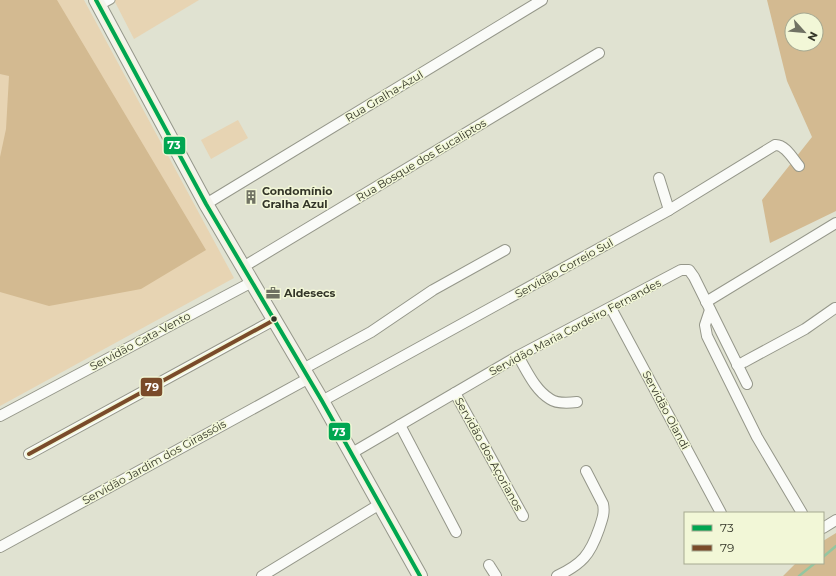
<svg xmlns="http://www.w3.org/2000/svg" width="836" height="576" font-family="Montserrat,sans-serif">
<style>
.green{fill:#e7d4b3}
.forest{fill:#d3ba91;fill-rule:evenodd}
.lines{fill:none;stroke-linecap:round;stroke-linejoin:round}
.stream{stroke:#94c6a1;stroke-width:2.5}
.pedestrian-casing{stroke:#95978a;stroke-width:9}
.minor-casing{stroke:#95978a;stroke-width:12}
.secondary-casing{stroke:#95978a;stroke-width:16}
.pedestrian{stroke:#fafbf8;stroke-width:7}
.minor{stroke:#fafbf8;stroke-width:10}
.secondary{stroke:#f4f3ec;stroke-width:14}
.bus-1-casing{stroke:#f2f7d7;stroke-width:7}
.bus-2-casing{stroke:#f2f7d7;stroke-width:7}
.bus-1{stroke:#00a651;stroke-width:4}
.bus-2{stroke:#7a4b2a;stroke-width:4}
.bus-dot{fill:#333528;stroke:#f2f7d7;stroke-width:1.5}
.labels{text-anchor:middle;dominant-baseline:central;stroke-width:3;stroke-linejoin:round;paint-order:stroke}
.street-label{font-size:11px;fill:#333528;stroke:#f2f7d7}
.poi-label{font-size:11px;font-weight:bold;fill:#333528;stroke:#f2f7d7;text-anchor:start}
.line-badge{stroke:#f2f7d7;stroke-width:1.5}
.badge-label{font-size:11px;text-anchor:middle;font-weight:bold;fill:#fff}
</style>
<rect width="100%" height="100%" fill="#e0e2d1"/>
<!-- green -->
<g class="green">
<polygon points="0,0 84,0 234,278 0,406"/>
<polygon points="114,0 199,0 134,39"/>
<polygon points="238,120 248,138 211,159 201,140"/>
</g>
<!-- forest -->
<g class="forest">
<polygon points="0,0 57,0 206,250 141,289 49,306 0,292 0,157 6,129 9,76 0,74"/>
<path d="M 767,0 L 836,0 L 836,211 L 770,243 L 762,200 L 812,137 L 787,81 ZM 792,20 L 816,20 L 816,44 L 792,44 Z"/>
<polygon points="836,533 836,576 783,576 796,563 823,563 823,541"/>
</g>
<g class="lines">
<!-- stream -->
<g class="stream">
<polyline points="823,557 836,546"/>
<polyline points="799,576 815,563"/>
</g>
<defs>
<polyline id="pedestrian" points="100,6 111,0"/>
<g id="minor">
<polyline points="659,178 669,210"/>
<polyline points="206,204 542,0"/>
<polyline points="243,267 599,53"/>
<polyline points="706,302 836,223"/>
<polyline points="611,308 721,513"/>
<polyline points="710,310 705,325 707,336 757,437 802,513"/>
<path d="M 518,356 C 527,371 535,390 550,399 C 557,404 569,403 577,402"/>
<polyline points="737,365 744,362 805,329 835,308"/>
<polyline points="303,369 371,332 433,290 505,250"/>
<polyline points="455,393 523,516"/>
<path d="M 322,401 L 669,210 L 775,145 C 785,144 793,159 799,166"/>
<polyline points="0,416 252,282"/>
<polyline points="400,425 456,532"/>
<polyline points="352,453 518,356 681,270 689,270 694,277 747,384"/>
<polyline points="29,454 274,320"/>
<polyline points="823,528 836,520"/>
<polyline points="0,547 309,378"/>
<polyline points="489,565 496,576"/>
<polyline points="262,576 380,504"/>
<path d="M 557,576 C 582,564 590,555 599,529 C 602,520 605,513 603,504 L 586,471"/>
</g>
<polyline id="secondary" points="96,0 206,204 322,401 420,576"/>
</defs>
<!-- pedestrian casing -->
<use href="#pedestrian" class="pedestrian-casing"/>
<!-- minor casing -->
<use href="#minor" class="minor-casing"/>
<!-- secondary casing -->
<use href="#secondary" class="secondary-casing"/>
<!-- pedestrian -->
<use href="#pedestrian" class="pedestrian"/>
<!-- minor -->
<use href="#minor" class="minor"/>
<!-- secondary -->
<use href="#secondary" class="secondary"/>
<defs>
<polyline id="bus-1" points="96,0 206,204 322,401 420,576"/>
<polyline id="bus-2" points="29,454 274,320"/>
</defs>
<!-- bus-1 casing -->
<use href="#bus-1" class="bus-1-casing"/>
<!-- bus-2 casing -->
<use href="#bus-2" class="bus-2-casing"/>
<!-- bus-1 -->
<use href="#bus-1" class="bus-1"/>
<!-- bus-2 -->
<use href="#bus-2" class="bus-2"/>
</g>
<!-- icons -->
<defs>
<symbol id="building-bare" viewBox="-9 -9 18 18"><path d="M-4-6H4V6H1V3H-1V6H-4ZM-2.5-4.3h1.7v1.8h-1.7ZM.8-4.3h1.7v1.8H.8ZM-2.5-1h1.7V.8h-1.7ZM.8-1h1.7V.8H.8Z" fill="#707263" stroke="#f2f7d7" stroke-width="2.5" paint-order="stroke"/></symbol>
<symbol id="office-bare" viewBox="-9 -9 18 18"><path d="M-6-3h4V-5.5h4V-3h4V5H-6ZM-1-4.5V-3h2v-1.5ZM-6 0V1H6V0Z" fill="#707263" stroke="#f2f7d7" stroke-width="2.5" paint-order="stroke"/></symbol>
</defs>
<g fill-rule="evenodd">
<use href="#building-bare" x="241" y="187" width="20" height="20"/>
<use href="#office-bare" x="263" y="283" width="20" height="20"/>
</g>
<!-- markers -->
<circle class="bus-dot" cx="274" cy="319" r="3.5"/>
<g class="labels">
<!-- street labels -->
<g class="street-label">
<text transform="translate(384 96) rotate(-31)">Rua Gralha-Azul</text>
<text transform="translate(421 160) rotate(-31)">Rua Bosque dos Eucaliptos</text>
<text transform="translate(564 268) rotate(-29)">Servidão Correio Sul</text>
<text transform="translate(575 327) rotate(-28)">Servidão Maria Cordeiro Fernandes</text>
<text transform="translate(140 341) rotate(-28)">Servidão Cata-Vento</text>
<text transform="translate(666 410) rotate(62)">Servidão Olandi</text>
<text transform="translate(489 454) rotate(61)">Servidão dos Açorianos</text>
<text transform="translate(154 462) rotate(-29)">Servidão Jardim dos Girassóis</text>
</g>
<!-- poi labels -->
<g class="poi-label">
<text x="262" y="191">Condomínio<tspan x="262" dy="13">Gralha Azul</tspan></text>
<text x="284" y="293">Aldesecs</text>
</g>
</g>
<g class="line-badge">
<rect x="163" y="136" width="23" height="19" rx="4" fill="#00a651"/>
<rect x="140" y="377" width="23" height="20" rx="4" fill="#7a4b2a"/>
<rect x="328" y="422" width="23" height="19" rx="4" fill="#00a651"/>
</g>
<g class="badge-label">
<text x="174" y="149">73</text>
<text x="152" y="391">79</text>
<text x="339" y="436">73</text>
</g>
<!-- legend -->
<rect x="684" y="512" width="140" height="52" fill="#f2f7d7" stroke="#a6a991"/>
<rect x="692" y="525" width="20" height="6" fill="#00a651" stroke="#a6a991"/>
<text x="720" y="532" font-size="12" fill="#333528">73</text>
<rect x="692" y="545" width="20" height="6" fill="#7a4b2a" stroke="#a6a991"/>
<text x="720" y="552" font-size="12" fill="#333528">79</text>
<!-- north arrow -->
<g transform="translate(804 32) rotate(117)"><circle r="19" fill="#f2f7d7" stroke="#a6a991"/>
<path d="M0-3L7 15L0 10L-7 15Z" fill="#707263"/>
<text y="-6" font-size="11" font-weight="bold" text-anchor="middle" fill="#333528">N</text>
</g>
</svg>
